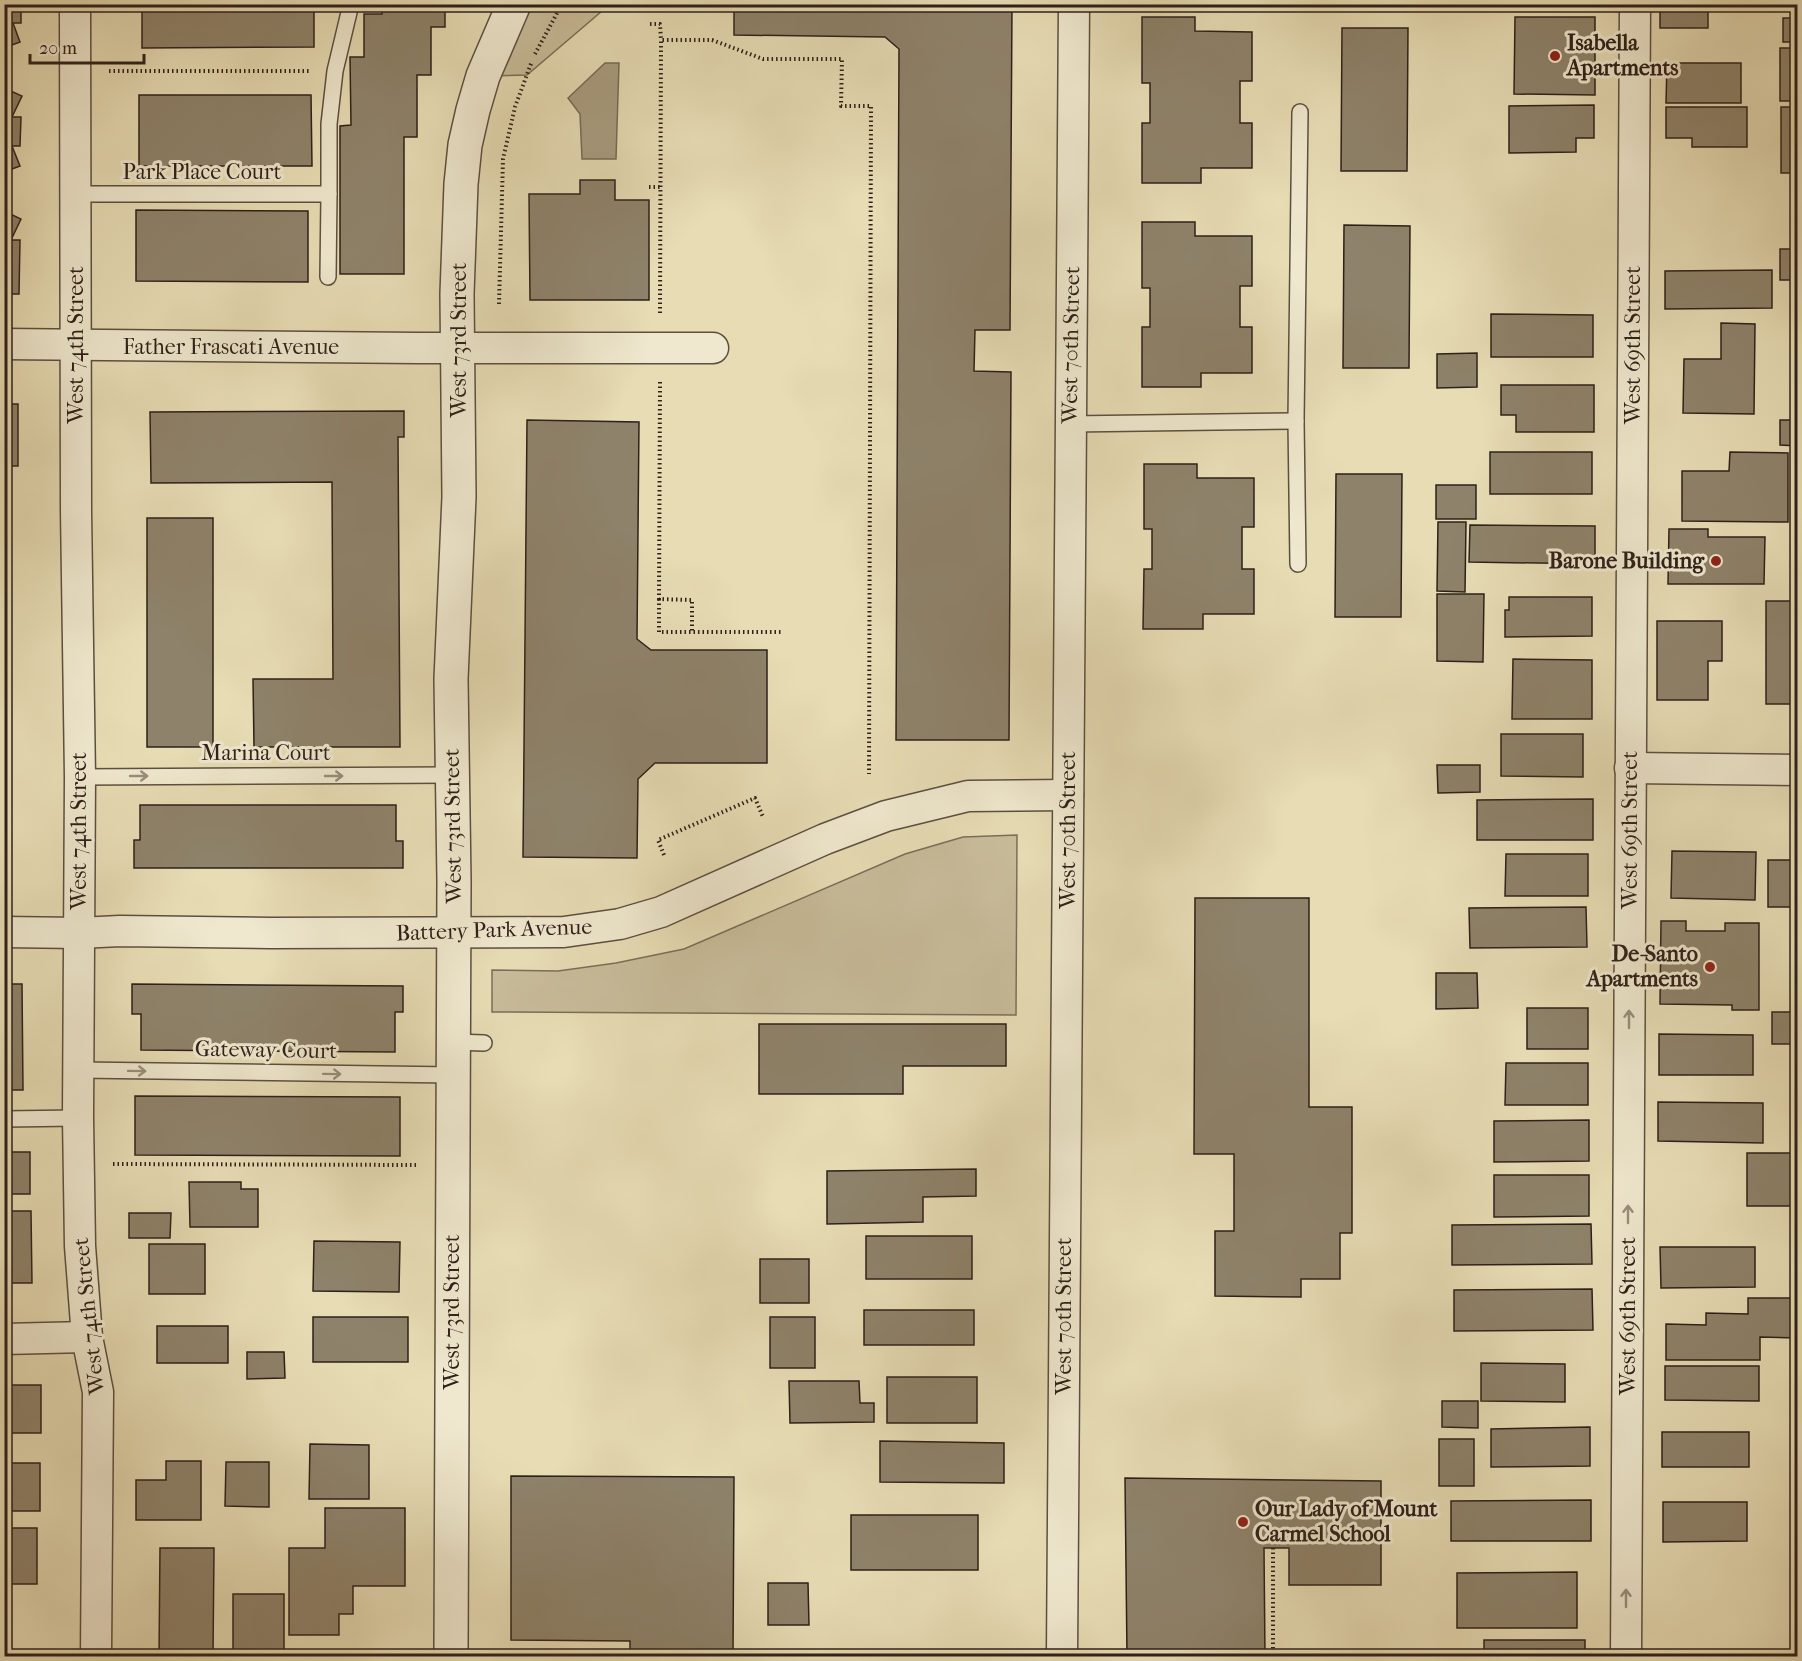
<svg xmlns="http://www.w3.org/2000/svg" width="1802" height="1661" font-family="'IM FELL French Canon',serif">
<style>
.green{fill:#c8bc9a;stroke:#7b6e5a;stroke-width:1.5}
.water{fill:#a89c80;stroke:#776a57;stroke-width:1.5}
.building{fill:#8e826a;stroke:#2e201a;stroke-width:1.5}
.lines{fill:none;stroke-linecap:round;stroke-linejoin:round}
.service-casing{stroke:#5c4f40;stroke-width:18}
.minor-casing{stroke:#5c4f40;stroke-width:33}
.tertiary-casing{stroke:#5c4f40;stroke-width:36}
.path{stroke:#2e201a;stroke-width:4;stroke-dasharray:1.5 3;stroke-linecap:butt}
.service{stroke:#efe8ce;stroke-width:15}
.minor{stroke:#efe8ce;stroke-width:30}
.tertiary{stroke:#efe8ce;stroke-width:33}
.oneway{stroke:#988e7d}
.poi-dot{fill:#8f2418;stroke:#efe8ce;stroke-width:2}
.labels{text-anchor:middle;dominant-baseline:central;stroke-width:6;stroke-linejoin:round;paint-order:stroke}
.poi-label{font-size:22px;font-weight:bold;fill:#2e201a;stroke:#efe8ce;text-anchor:start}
.street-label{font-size:22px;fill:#2e201a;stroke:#efe8ce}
</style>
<rect width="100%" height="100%" fill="#e7dcb4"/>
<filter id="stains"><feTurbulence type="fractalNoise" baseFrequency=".00333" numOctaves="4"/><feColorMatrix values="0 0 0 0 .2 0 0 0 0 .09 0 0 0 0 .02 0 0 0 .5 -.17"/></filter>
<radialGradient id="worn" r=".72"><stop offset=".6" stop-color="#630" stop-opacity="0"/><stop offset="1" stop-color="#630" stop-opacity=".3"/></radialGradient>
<!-- green -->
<g class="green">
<polygon points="509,5 609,5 527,75 483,76"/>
<polygon points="1017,835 1016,1015 492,1012 492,970 558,971 616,963 684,949 905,854 963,837"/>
</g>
<!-- water -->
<polygon class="water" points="605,63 619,63 616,159 582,159 580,114 568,98"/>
<!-- building -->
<g class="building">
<polygon points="4,4 21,4 21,23 13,23 20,42 4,48"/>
<polygon points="142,4 314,4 314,47 142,48"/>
<polygon points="382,4 445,4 445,27 431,27 431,75 417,75 417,137 404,137 404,274 340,274 340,126 351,125 350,57 364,57 364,14 382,14"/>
<polygon points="734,4 1012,4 1010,330 975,330 974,371 1011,372 1009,740 896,740 899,49 885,37 734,35"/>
<rect x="1660" y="4" width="48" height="24"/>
<polygon points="1142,17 1195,17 1195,31 1252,32 1252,81 1240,81 1240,123 1252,123 1252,168 1201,168 1201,183 1142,183 1142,123 1150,123 1150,83 1142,83"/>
<polygon points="1515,17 1595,17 1595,95 1514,94"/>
<rect x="1783" y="18" width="15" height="24"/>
<polygon points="1342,28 1408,28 1407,171 1341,171"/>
<rect x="1780" y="48" width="18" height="53"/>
<polygon points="1667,63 1741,63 1741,103 1666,103"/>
<polygon points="4,88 22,96 12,117 21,117 20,146 12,146 20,166 4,172"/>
<polygon points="139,95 311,95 312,166 139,166"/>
<polygon points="1594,105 1594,138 1576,138 1576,152 1509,153 1509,106"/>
<polygon points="1666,107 1747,107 1747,147 1692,147 1692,138 1666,138"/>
<rect x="1781" y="107" width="17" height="66"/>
<polygon points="580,180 615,180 615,200 649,200 649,300 530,300 529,194 580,194"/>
<polygon points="136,210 308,211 308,282 136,281"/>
<polygon points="4,211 21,219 11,240 20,240 19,294 4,294"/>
<polygon points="1142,222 1195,222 1195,236 1252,236 1252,286 1240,286 1240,327 1252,327 1252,373 1201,373 1201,387 1142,387 1142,327 1150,327 1150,288 1142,288"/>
<polygon points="1344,225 1410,226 1409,368 1343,368"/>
<rect x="1780" y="249" width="18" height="31"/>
<polygon points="1772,270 1772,308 1665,309 1665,271"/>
<polygon points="1491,314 1593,315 1593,357 1491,357"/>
<polygon points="1721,323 1755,324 1754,414 1683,413 1684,359 1721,359"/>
<polygon points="1477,353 1477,387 1437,388 1437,354"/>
<polygon points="1501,385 1594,385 1594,432 1516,432 1516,415 1501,415"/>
<polygon points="4,404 18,404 18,466 7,466 7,486 4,486"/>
<polygon points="404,411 404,437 398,437 400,747 254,747 253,679 333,679 332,482 151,483 150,412"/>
<polygon points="527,420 639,422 637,639 651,650 767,650 767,763 655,763 638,779 637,858 523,857"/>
<polygon points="1780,420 1798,420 1798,446 1780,445"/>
<rect x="1490" y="452" width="102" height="42"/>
<polygon points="1730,452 1788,453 1788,522 1682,521 1682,471 1729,471"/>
<polygon points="1144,464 1197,464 1197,478 1254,478 1254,527 1242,527 1242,569 1254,569 1254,614 1203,614 1203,629 1143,629 1144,569 1152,569 1152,529 1144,529"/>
<polygon points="1336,474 1402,474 1401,617 1335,617"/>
<rect x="1436" y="485" width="40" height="34"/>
<rect x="147" y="518" width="66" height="229"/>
<polygon points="1438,522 1466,522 1465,592 1437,591"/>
<polygon points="1470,525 1595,526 1595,564 1469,562"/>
<polygon points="1669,529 1708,529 1708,537 1765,537 1764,584 1668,584"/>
<polygon points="4,536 8,536 10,861 4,861"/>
<polygon points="1437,594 1484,594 1483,662 1437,661"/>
<polygon points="1509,597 1592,597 1592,636 1505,637 1505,610 1509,610"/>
<rect x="1766" y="601" width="32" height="103"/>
<polygon points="1657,621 1722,621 1722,661 1708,661 1708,700 1657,700"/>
<polygon points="1513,659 1592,660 1592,719 1512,719"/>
<polygon points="1501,734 1583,734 1583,777 1501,776"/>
<polygon points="1437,765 1480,765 1480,792 1438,793"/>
<polygon points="1593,799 1593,840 1477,840 1477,800"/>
<polygon points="140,805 396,805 396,841 403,841 403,868 134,868 134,840 140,840"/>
<polygon points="1672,851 1756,852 1755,900 1671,898"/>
<polygon points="1506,854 1588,854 1588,896 1505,896"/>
<rect x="1768" y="860" width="30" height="47"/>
<polygon points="1195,898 1309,898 1309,1107 1352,1107 1352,1233 1340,1233 1340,1279 1301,1279 1301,1297 1215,1296 1215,1231 1234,1231 1234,1154 1194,1154"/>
<polygon points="1586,907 1587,947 1470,948 1469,908"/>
<polygon points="1661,921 1686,921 1686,931 1725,931 1725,923 1759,923 1759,1010 1732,1010 1732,1005 1660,1004"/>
<polygon points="1436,973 1477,973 1478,1008 1436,1009"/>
<polygon points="4,984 22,984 23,1090 4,1090"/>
<polygon points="132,984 403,986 403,1012 395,1012 395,1052 141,1050 141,1014 132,1014"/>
<rect x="1527" y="1008" width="61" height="41"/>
<rect x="1772" y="1012" width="26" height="32"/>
<polygon points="759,1024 1006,1024 1006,1066 903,1066 903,1094 759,1094"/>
<polygon points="1659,1034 1753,1035 1753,1075 1659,1075"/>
<polygon points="1506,1063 1588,1063 1588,1105 1505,1105"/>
<polygon points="135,1096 400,1097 400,1156 135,1155"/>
<polygon points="1658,1102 1763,1103 1763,1143 1658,1141"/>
<polygon points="1589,1120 1589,1161 1494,1162 1494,1121"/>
<rect x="4" y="1152" width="26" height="42"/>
<rect x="1747" y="1153" width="51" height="53"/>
<polygon points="976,1169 976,1196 923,1197 923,1222 827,1224 827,1171"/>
<polygon points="1494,1175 1589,1175 1589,1216 1494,1217"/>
<polygon points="189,1182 241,1182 241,1189 258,1189 258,1227 190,1227"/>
<polygon points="4,1211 31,1211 32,1283 4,1283"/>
<polygon points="129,1213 171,1213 170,1238 129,1238"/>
<polygon points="1591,1224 1592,1264 1452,1265 1452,1225"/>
<rect x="866" y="1236" width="106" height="43"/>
<polygon points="314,1241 400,1242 399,1292 313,1291"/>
<rect x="149" y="1244" width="56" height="50"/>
<polygon points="1660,1247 1755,1247 1755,1287 1661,1288"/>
<rect x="760" y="1259" width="49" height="44"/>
<polygon points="1592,1289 1593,1330 1454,1331 1454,1290"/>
<polygon points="1748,1298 1798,1298 1798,1338 1760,1337 1760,1360 1666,1360 1666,1324 1706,1325 1706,1313 1748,1314"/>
<rect x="864" y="1310" width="110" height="35"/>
<rect x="313" y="1317" width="95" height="45"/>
<rect x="770" y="1317" width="45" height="51"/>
<rect x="157" y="1326" width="71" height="37"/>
<polygon points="247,1352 284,1352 285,1378 247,1379"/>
<polygon points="1481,1363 1565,1364 1565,1402 1481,1401"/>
<polygon points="1665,1366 1759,1366 1759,1401 1665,1400"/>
<rect x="887" y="1377" width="90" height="46"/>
<polygon points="789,1381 859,1381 860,1403 874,1403 874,1422 790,1423"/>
<rect x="4" y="1385" width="37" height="48"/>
<polygon points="1442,1401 1478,1401 1478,1428 1442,1427"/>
<polygon points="1590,1427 1590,1466 1491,1467 1491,1429"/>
<rect x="1662" y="1432" width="87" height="35"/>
<rect x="1439" y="1439" width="35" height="47"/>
<polygon points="880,1441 1004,1443 1004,1483 880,1482"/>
<polygon points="310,1444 369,1445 369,1499 309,1499"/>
<polygon points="166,1461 201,1461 201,1520 136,1520 136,1480 166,1480"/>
<polygon points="226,1462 269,1462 269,1507 225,1506"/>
<rect x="4" y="1463" width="36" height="48"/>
<polygon points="511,1476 734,1477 733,1656 630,1656 630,1641 511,1640"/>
<polygon points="1125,1478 1381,1481 1381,1585 1289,1585 1289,1548 1264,1548 1265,1656 1127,1656"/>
<polygon points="1591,1500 1591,1541 1451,1541 1451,1501"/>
<polygon points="1663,1502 1747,1502 1747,1541 1663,1542"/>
<polygon points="325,1508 405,1508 405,1586 353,1586 353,1614 339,1614 339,1635 289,1635 289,1548 325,1548"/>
<rect x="851" y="1515" width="127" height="55"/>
<rect x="4" y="1528" width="33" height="56"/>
<polygon points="160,1548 214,1548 213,1656 159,1656"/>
<polygon points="1577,1572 1577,1628 1457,1628 1457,1573"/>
<polygon points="768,1583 808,1583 809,1625 768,1625"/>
<rect x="233" y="1594" width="51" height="62"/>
<rect x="1484" y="1640" width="101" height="16"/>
<polygon points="820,1654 1010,1656 820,1656"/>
</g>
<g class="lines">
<defs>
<g id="service">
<polyline points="76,194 329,194 328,277"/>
<polyline points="329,194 329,124 335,71 351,4"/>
<polyline points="1070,424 1296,421"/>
<polyline points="1298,564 1296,421 1300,112"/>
<polyline points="80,777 452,775"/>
<polyline points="453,1042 484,1043"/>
<polyline points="78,1070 453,1075"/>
<polyline points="4,1119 78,1118"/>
</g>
<g id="minor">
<polyline points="75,4 76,511 80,777 78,1118 80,1246 87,1337 98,1392 96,1656"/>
<polyline points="4,344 418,348 713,348"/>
<polyline points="1630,768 1798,770"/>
<polyline points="4,932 79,933 120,931 271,933 564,932 620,924 661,912 825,839 886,816 968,796 1068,795"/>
<polyline points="4,1339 87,1337"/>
<polyline points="1062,1656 1074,4"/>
<polyline points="1626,1656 1635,4"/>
</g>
<polyline id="tertiary" points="451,1656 454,881 451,679 459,497 457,294 461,184 465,145 473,110 483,76 514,4"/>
</defs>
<!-- service casing -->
<use href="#service" class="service-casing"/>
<!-- minor casing -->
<use href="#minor" class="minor-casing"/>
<!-- tertiary casing -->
<use href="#tertiary" class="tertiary-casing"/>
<!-- path -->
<g class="path">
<polyline points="650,24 660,24 661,40"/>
<polyline points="535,54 562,4"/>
<polyline points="109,71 309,71"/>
<polyline points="649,187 660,187"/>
<polyline points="499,304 503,159 515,107 532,61"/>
<polyline points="660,313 661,40 712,40 763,59 842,59 841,106 871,106 869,774"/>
<polyline points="660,382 659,599 692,600 692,632 782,632"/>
<polyline points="659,599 659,632 692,632"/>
<polyline points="664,855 658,840 755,798 763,817"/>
<polyline points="113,1164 416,1165"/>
<polyline points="1273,1548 1273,1656"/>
</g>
<!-- service -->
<use href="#service" class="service"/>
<!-- minor -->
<use href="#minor" class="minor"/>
<!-- tertiary -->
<use href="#tertiary" class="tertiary"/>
</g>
<!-- one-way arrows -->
<defs><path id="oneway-shaft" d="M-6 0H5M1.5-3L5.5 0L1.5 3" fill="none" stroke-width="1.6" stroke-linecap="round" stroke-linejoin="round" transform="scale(1.5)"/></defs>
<g class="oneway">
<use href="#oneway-shaft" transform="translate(139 776)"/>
<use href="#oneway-shaft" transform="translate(334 776)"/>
<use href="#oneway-shaft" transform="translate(1629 1019) rotate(-90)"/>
<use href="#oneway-shaft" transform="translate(137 1071) rotate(1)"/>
<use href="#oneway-shaft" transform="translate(332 1074) rotate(1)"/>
<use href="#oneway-shaft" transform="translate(1628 1214) rotate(-90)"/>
<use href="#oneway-shaft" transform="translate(1626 1598) rotate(-90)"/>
</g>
<!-- markers -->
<g class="poi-dot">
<circle cx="1555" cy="56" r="6"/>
<circle cx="1716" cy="561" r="6"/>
<circle cx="1710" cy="967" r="6"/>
<circle cx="1243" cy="1522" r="6"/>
</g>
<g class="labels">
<!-- poi labels -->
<g class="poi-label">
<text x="1567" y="43">Isabella<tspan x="1567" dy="25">Apartments</tspan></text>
<text x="1704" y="561" text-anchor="end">Barone Building</text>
<text x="1698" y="954" text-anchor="end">De-Santo<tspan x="1698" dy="25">Apartments</tspan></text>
<text x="1255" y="1509">Our Lady of Mount<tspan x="1255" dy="25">Carmel School</tspan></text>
</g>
<!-- street labels -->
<g class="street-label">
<text x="202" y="172">Park Place Court</text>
<text transform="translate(459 340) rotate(-90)">West 73rd Street</text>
<text transform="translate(76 345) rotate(-90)">West 74th Street</text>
<text transform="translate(1071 345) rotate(-89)">West 70th Street</text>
<text transform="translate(1633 345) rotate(-90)">West 69th Street</text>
<text x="231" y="347">Father Frascati Avenue</text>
<text x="266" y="753">Marina Court</text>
<text transform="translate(453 826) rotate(-91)">West 73rd Street</text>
<text transform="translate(1068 830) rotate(-90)">West 70th Street</text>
<text transform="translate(1630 830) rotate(-90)">West 69th Street</text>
<text transform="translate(79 831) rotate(-90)">West 74th Street</text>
<text transform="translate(494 930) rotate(-2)">Battery Park Avenue</text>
<text transform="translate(266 1050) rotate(1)">Gateway Court</text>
<text transform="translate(452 1312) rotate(-90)">West 73rd Street</text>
<text transform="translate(89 1316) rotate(-96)">West 74th Street</text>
<text transform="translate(1064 1316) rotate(-90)">West 70th Street</text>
<text transform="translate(1628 1316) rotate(-90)">West 69th Street</text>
</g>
</g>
<!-- margin -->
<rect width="1802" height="1661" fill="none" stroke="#e7dcb4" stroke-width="24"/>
<rect x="6" y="6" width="1790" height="1649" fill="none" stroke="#2e201a" stroke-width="3"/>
<rect x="12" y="12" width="1778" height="1637" fill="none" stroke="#2e201a" stroke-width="1.5"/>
<!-- scale -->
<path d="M30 54v9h114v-9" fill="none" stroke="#2e201a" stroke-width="3"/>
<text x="39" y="54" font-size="18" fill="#2e201a" stroke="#efe8ce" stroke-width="4.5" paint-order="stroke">20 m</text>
<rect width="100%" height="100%" filter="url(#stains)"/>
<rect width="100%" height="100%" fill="url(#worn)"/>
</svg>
